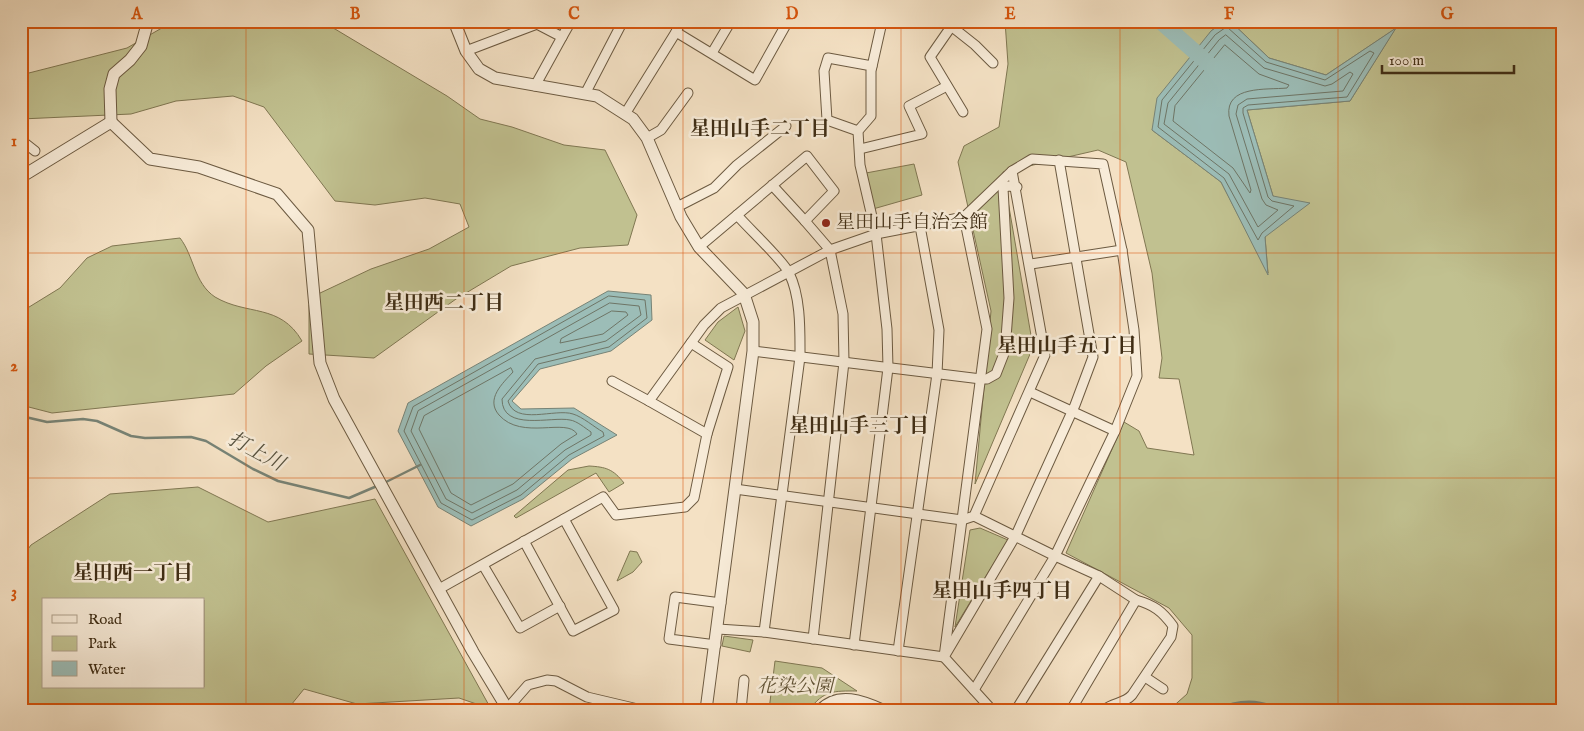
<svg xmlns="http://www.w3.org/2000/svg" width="1584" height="731" font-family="'IM FELL English','Noto Serif JP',serif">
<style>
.green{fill:#c1c190;stroke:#807752;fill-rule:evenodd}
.water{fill:#9cbdb7;stroke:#778376}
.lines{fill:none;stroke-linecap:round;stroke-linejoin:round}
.shore{stroke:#6e7566;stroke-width:1}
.stream{stroke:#778376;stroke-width:2.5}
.river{stroke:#9cbdb7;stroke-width:16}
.minor-casing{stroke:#6c5a41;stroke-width:11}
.tertiary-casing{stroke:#6c5a41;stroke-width:13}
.minor{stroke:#f8ecd9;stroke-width:9}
.tertiary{stroke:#f8ecd9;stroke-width:11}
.grid{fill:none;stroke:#d7550d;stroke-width:1;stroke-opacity:0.55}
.poi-dot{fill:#8f2418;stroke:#f8ecd9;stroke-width:2}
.labels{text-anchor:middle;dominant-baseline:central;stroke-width:5;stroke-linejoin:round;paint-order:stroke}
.poi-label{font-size:19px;fill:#3f2d15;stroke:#f8ecd9;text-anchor:start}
.park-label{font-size:19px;font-style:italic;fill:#605234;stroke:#f8ecd9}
.neighbourhood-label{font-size:20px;font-weight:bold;fill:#3f2d15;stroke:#f8ecd9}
.water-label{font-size:20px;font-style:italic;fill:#56513e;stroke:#f8ecd9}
.neatline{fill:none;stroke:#d7550d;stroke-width:2}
.grid-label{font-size:16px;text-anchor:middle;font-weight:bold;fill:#d7550d}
</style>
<rect width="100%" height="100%" fill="#f4e1c4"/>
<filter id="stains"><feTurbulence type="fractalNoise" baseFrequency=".004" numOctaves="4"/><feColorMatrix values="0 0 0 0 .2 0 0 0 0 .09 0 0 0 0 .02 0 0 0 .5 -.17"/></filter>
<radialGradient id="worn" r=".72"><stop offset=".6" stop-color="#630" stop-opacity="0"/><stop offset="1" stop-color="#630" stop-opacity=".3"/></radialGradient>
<!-- green -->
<g class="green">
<polygon points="174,21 317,21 335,29 447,96 480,119 512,127 564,145 605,150 637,215 628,245 580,248 511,266 456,299 374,358 309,354 309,305 318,294 371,269 429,249 469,227 460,204 425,198 375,205 335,201 264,107 233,96 176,101 131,114 21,119 21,75 127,48"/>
<polygon points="1005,21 1225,21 1211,31 1152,130 1221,182 1268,273 1265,237 1273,196 1247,110 1350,101 1395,29 1326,75 1269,58 1230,21 1563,21 1563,710 1169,710 1187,694 1192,678 1192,635 1169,608 1066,553 1124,422 1139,431 1147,448 1194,455 1179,379 1159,378 1162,358 1152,273 1126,162 1098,150 1003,172 1033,347 975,484 991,311 958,162 964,146 999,127 1008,64"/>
<polygon points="914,164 922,195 873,209 866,173"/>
<path d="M 180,238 C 194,256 194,283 215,297 C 247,316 280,303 302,341 L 266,366 L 234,394 L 52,413 L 21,405 L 21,312 L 60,288 L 87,258 L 112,246 Z"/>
<polygon points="738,307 745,331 734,360 705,340 718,322"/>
<path d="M 589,466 C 606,467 613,469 624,483 L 609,492 L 596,473 L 516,518 L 514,516 L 568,470 Z"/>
<path d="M 198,487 L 268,522 L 375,499 L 491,709 L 459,698 L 357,704 L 304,689 L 287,710 L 21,710 L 21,559 L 31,545 L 110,494 ZM 44,600 L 204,600 L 204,687 L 44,687 Z"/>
<polygon points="980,528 1008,540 955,627 970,530"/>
<polygon points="630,551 637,552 642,562 633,572 617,581"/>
<polygon points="724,636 753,640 750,652 722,646"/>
<path d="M 775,661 L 822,668 L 857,691 C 834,691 824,690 809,710 L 769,710 Z"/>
</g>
<!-- water -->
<g class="water">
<polygon points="1225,21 1230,21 1269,58 1326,75 1396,28 1350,101 1247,110 1273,196 1310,203 1265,237 1268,275 1221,182 1152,130 1157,98 1211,31"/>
<polygon points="608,291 651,295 652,320 611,351 540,369 512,401 521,409 574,408 617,435 572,459 523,499 471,526 438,507 398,431 408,403"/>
</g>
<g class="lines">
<!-- shore -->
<g class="shore">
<polygon points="1227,27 1266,62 1325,80 1370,51 1374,53 1347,97 1248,105 1243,108 1243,113 1268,197 1272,201 1294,206 1262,233 1258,240 1224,178 1158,127 1162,100 1215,35"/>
<polygon points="1226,35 1264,68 1325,86 1332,84 1350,72 1353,74 1343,91 1247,99 1238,105 1236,114 1262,199 1266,205 1278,210 1258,227 1229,174 1164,124 1168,103 1219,40"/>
<path d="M 1225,45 L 1259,74 L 1289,85 L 1287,88 C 1267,90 1225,85 1229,116 L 1251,190 L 1250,193 L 1233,168 L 1173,121 L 1175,106 Z"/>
<path d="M 609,296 L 645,300 L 647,318 L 609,347 L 538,364 L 508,401 C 515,426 555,408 573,414 C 583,417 594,427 603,432 L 604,436 L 569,455 L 521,495 L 472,520 L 441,503 L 404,431 L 413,407 Z"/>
<path d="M 610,303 L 639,306 L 641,315 L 606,341 L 535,359 L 502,399 C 502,432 552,416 570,420 C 577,421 585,428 591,432 L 591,435 L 565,450 L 517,490 L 472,513 L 446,499 L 411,431 L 418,411 Z"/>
<polygon points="612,311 626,312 628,315 603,334 560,343 561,339"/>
<path d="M 511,368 L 513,372 C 503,383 485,399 499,415 C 522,441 567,417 577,434 L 561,444 L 513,484 L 471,505 L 451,493 L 419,429 L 424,416 Z"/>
</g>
<!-- stream -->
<g class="stream">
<polyline points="21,416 47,422 83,419 97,421 131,436 145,438 191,437 206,441 253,469 278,481 349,498 377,486"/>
<polyline points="384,483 420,465"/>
<path d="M 1216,710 C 1237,700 1258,698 1279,710"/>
</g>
<!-- river -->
<polyline class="river" points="1160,21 1211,66"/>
<defs>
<g id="minor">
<polyline points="955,21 930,57 963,112"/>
<polyline points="951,26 975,45 993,63"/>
<polyline points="676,32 681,21"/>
<polyline points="562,37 571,21"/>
<polyline points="466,51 537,24 562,37 535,86"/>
<polyline points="712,53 731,21"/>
<polyline points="585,94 623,21"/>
<polyline points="625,114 676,32 755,80 788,21"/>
<polyline points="858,131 827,120 824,71 828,58 872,66"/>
<polyline points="647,138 661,130 688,93"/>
<polyline points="21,140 35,151"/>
<polyline points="860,149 922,134 909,106 947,86"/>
<polyline points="677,207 714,188 737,165 786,126"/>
<polyline points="737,215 807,156 834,191 805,221 772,185"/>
<polyline points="805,221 830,250 843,314 844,362 813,639"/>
<path d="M 699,247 L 737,215 C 748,228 783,260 789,273 C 801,297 800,331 800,357 L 764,632"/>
<polyline points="1031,264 1122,250"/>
<polyline points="691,343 728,367 707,434"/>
<polyline points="753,351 981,379 987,379 996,374 1005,351 1009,298 1003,188 1008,186 1017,187"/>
<polyline points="612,381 649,401"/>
<polyline points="1030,392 1115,431"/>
<polyline points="735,489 962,520 974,516 1045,355 1012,171 1032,159 1103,164 1122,250 1134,330 1137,376 1115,431 1055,556 974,516"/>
<polyline points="524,541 573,631 614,610 564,519"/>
<polyline points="483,565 520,628 560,606"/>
<polyline points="439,589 603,497 616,515 685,507 694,498 707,434 649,401 704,325 721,308 830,250 876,234 964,217 1012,171"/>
<polyline points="718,629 764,632 944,657 987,329 964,217"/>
<polyline points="716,645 669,639 675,597 721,603"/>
<polyline points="854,645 888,368 887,329 876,234 860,165 858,131 871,116 871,71 882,22"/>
<polyline points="898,651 937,374 939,330 920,226"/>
<polyline points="1145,677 1163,689"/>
<polyline points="974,690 1055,556 1099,576 1136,600 1071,710"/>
<polyline points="507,709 528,685 547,680 556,681 587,697 642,710"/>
<polyline points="741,710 744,680"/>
<path d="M 819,710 C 838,690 863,700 885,710"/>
<polyline points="992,710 944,657 1016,535 1075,405 1093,357 1059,160"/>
<polyline points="1016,710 1099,576"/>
<path d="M 1104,710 C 1113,702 1124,704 1132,695 L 1171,637 L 1173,626 C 1162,611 1154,605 1136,600"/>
</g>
<g id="tertiary">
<polyline points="454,21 466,51 479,69 495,78 597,96 633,119 647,138 681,217 699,247 744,294 753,322 753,351 706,710"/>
<polyline points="111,122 110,89 114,74 130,60 141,46 148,21"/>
<polyline points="21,177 111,122 150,159 199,167 277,194 308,230 320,363 334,399 473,652 508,710"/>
</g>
</defs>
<!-- minor casing -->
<use href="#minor" class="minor-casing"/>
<!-- tertiary casing -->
<use href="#tertiary" class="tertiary-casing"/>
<!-- minor -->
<use href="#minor" class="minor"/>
<!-- tertiary -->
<use href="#tertiary" class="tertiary"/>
</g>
<!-- grid -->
<path class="grid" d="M 246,21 L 246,710M 464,21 L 464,710M 683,21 L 683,710M 901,21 L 901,710M 1120,21 L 1120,710M 1338,21 L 1338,710M 21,253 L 1563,253M 21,478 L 1563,478"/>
<!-- markers -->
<circle class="poi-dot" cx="826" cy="223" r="5"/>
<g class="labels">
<!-- poi labels -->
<g class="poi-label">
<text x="836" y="223">星田山手自治会館</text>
</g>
<!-- park labels -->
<g class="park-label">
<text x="795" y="687">花染公園</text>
</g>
<!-- neighbourhood labels -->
<g class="neighbourhood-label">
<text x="760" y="129">星田山手二丁目</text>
<text x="444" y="303">星田西二丁目</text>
<text x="1067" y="346">星田山手五丁目</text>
<text x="859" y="426">星田山手三丁目</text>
<text x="133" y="573">星田西一丁目</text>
<text x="1002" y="591">星田山手四丁目</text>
</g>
<!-- water labels -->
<g class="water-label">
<text transform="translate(256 452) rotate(28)">打上川</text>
</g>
</g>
<!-- margin -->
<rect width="1584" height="731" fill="none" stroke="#f4e1c4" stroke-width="55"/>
<!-- legend -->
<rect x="42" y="598" width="162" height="90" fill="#f8ecd9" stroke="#aea08b"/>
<rect x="52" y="615" width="25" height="8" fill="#f8ecd9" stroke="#aea08b"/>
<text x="88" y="624" font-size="15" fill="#3f2d15">Road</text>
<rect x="52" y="636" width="25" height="15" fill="#c1c190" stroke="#aea08b"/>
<text x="88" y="648" font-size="15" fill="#3f2d15">Park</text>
<rect x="52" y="661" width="25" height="15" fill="#9cbdb7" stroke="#aea08b"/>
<text x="88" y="674" font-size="15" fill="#3f2d15">Water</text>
<!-- scale -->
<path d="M1382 65v8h132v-8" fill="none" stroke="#3f2d15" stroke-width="2.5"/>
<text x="1389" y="65" font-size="15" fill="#3f2d15" stroke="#f8ecd9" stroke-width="4" paint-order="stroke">100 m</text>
<rect x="28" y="28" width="1528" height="676" class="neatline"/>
<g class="grid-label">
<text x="137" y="19">A</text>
<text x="355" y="19">B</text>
<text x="574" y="19">C</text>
<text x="792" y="19">D</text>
<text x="1010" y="19">E</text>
<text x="1229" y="19">F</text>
<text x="1447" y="19">G</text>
<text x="14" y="146">1</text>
<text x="14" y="371">2</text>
<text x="14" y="597">3</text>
</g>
<rect width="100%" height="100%" filter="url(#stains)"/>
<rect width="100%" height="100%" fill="url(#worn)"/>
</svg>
